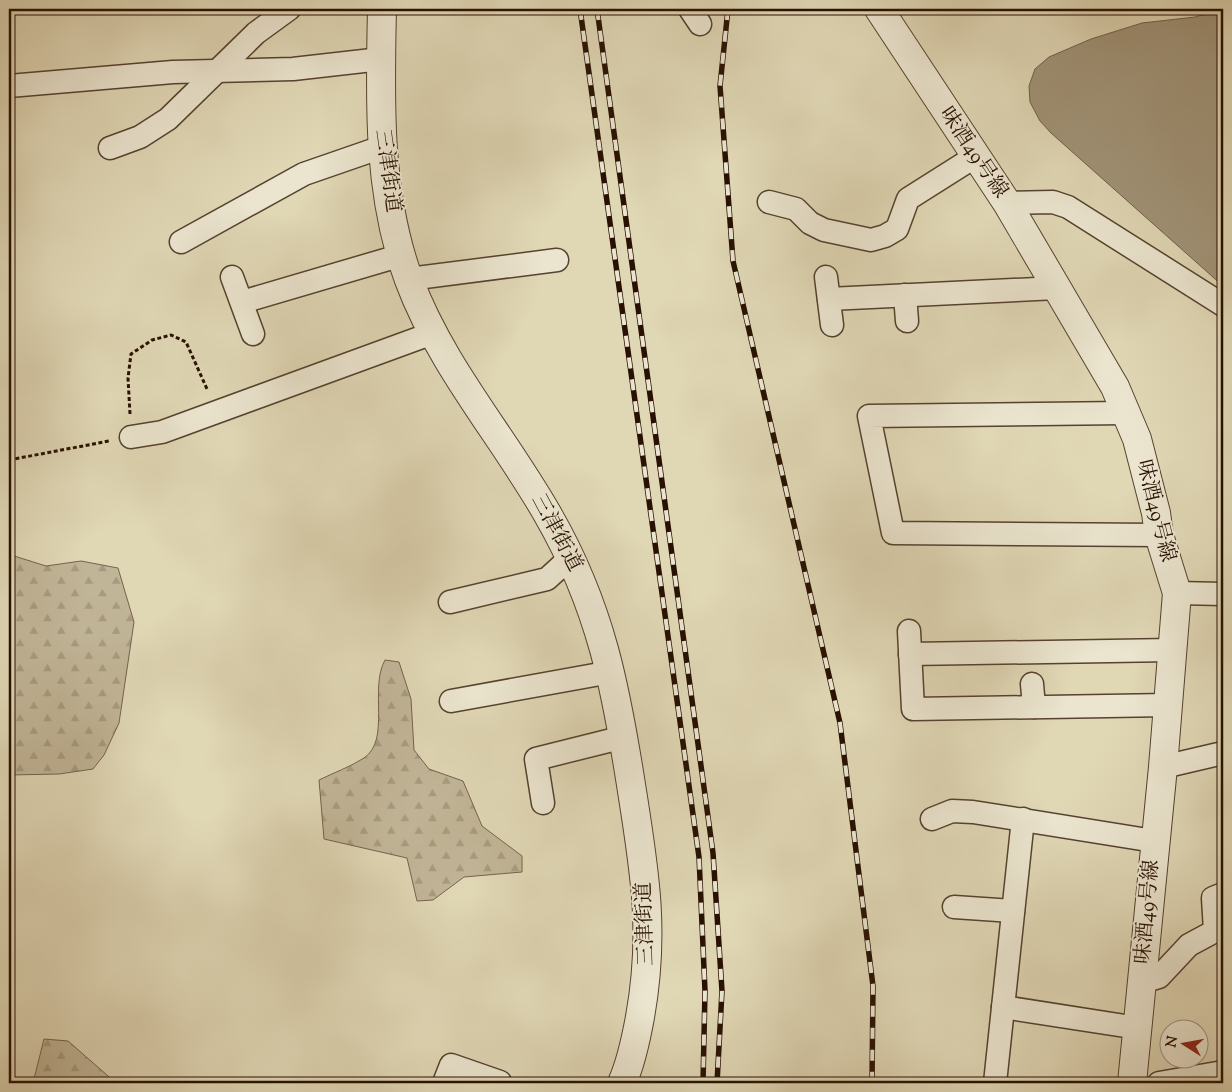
<svg xmlns="http://www.w3.org/2000/svg" width="1232" height="1092" font-family="'Sorts Mill Goudy','Noto Serif JP',serif">
<style>
.forest{fill:url(#forest-firs);stroke:#74634c}
.water{fill:#a19478;stroke:#716049}
.lines{fill:none;stroke-linecap:round;stroke-linejoin:round}
.minor-casing{stroke:#56422f;stroke-width:25}
.tertiary-casing{stroke:#56422f;stroke-width:30}
.path{stroke:#281102;stroke-width:3;stroke-dasharray:4 2.5;stroke-linecap:butt}
.minor{stroke:#ebe5cf;stroke-width:22}
.tertiary{stroke:#ebe5cf;stroke-width:28}
.rail-casing{stroke:#281102;stroke-width:5.5}
.rail{stroke:#ebe5cf;stroke-width:4;stroke-dasharray:11;stroke-linecap:butt}
.labels{text-anchor:middle;dominant-baseline:central;stroke-width:4;stroke-linejoin:round;paint-order:stroke}
.street-label{font-size:21px;fill:#281102;stroke:#ebe5cf}
</style>
<defs>
<pattern id="forest-firs" width="22" height="20" patternUnits="userSpaceOnUse" patternTransform="scale(1.25)"><rect width="22" height="20" fill="#c1b597"/><path d="M5 1l3.5 6h-7zM16 11l3.5 6h-7z" fill="#a69b80"/></pattern>
</defs>
<rect width="100%" height="100%" fill="#e0d7b5"/>
<filter id="stains"><feTurbulence type="fractalNoise" baseFrequency=".004" numOctaves="4"/><feColorMatrix values="0 0 0 0 .2 0 0 0 0 .09 0 0 0 0 .02 0 0 0 .5 -.17"/></filter>
<radialGradient id="worn" r=".72"><stop offset=".6" stop-color="#630" stop-opacity="0"/><stop offset="1" stop-color="#630" stop-opacity=".3"/></radialGradient>
<!-- forest -->
<g class="forest">
<polygon points="11,555 46,566 81,561 118,568 134,622 119,723 104,755 93,769 59,774 9,775 9,556"/>
<path d="M 385,660 L 399,662 L 411,699 L 414,750 L 429,769 L 463,781 L 482,826 L 522,856 L 522,872 L 464,877 L 433,900 L 417,901 L 407,858 L 324,839 L 319,780 C 333,773 350,767 364,758 C 391,740 369,688 385,660 Z"/>
<polygon points="44,1039 68,1041 116,1083 33,1083"/>
</g>
<!-- water -->
<polygon class="water" points="1223,9 1223,286 1051,133 1040,121 1030,102 1029,86 1035,69 1049,57 1091,39 1142,23 1195,17"/>
<g class="lines">
<defs>
<g id="minor">
<polyline points="690,9 700,24"/>
<polyline points="9,86 173,72 293,69 381,59"/>
<polyline points="110,148 140,137 168,119 256,33 289,9"/>
<polyline points="769,202 796,209 810,223 824,230 871,240 885,236 897,229 908,199 976,156"/>
<polyline points="1007,203 1053,202 1068,207 1223,305"/>
<polyline points="181,242 304,174 382,147"/>
<polyline points="232,277 253,334"/>
<polyline points="826,277 832,325"/>
<polyline points="409,279 557,260"/>
<polyline points="905,295 907,321"/>
<polyline points="829,299 1057,288"/>
<polyline points="242,302 402,255"/>
<polyline points="1125,413 869,416 893,533 1159,535"/>
<polyline points="131,437 162,432 433,333"/>
<polyline points="1177,593 1223,594"/>
<polyline points="450,602 547,579 571,557"/>
<polyline points="909,631 913,709 1168,705"/>
<polyline points="910,654 1172,650"/>
<polyline points="1032,684 1034,707"/>
<polyline points="451,701 611,672"/>
<polyline points="1163,767 1223,753"/>
<polyline points="543,803 536,759 624,737"/>
<polyline points="932,819 952,811 973,812 1154,841"/>
<polyline points="954,907 1013,911"/>
<polyline points="1142,982 1159,977 1189,945 1215,931 1213,898 1223,894"/>
<polyline points="1003,1007 1138,1028"/>
<polyline points="444,1083 451,1065 500,1082"/>
<polyline points="995,1083 1023,819"/>
<polyline points="1159,1083 1223,1072"/>
</g>
<g id="tertiary">
<path d="M 382,9 C 380,100 377,193 409,280 C 441,366 503,436 548,515 C 601,607 616,688 632,791 C 645,873 655,934 640,1017 C 636,1039 631,1063 622,1083"/>
<polyline points="879,9 1007,203 1115,387 1137,439 1156,513 1159,535 1177,593 1163,767 1132,1083"/>
</g>
</defs>
<!-- minor casing -->
<use href="#minor" class="minor-casing"/>
<!-- tertiary casing -->
<use href="#tertiary" class="tertiary-casing"/>
<!-- path -->
<g class="path">
<polyline points="130,414 128,378 131,354 152,340 171,335 186,342 207,389"/>
<polyline points="9,460 109,441"/>
</g>
<!-- minor -->
<use href="#minor" class="minor"/>
<!-- tertiary -->
<use href="#tertiary" class="tertiary"/>
<defs>
<g id="rail">
<polyline points="580,9 699,857 705,991 703,1083"/>
<polyline points="597,9 713,853 722,991 717,1083"/>
<polyline points="728,9 720,86 733,261 840,723 873,986 872,1083"/>
</g>
</defs>
<!-- rail casing -->
<use href="#rail" class="rail-casing"/>
<!-- rail -->
<use href="#rail" class="rail"/>
</g>
<g class="labels">
<!-- street labels -->
<g class="street-label">
<text transform="translate(973 153) rotate(56)">味酒49号線</text>
<text transform="translate(387 171) rotate(82)">三津街道</text>
<text transform="translate(1155 511) rotate(76)">味酒49号線</text>
<text transform="translate(556 533) rotate(62)">三津街道</text>
<text transform="translate(1148 912) rotate(-85)">味酒49号線</text>
<text transform="translate(646 924) rotate(-92)">三津街道</text>
</g>
</g>
<!-- margin -->
<rect width="1232" height="1092" fill="none" stroke="#e0d7b5" stroke-width="30"/>
<rect x="10" y="10" width="1212" height="1072" fill="none" stroke="#281102" stroke-width="2.5"/>
<rect x="15" y="15" width="1202" height="1062" fill="none" stroke="#281102"/>
<!-- north arrow -->
<g transform="translate(1184 1044) rotate(281)"><circle r="24" fill="#ebe5cf" stroke="#9d907d"/>
<path d="M0-4L9 19L0 12L-9 19Z" fill="#8f2418"/>
<text y="-8" font-size="14" font-weight="bold" text-anchor="middle" fill="#281102">N</text>
</g>
<rect width="100%" height="100%" filter="url(#stains)"/>
<rect width="100%" height="100%" fill="url(#worn)"/>
</svg>
